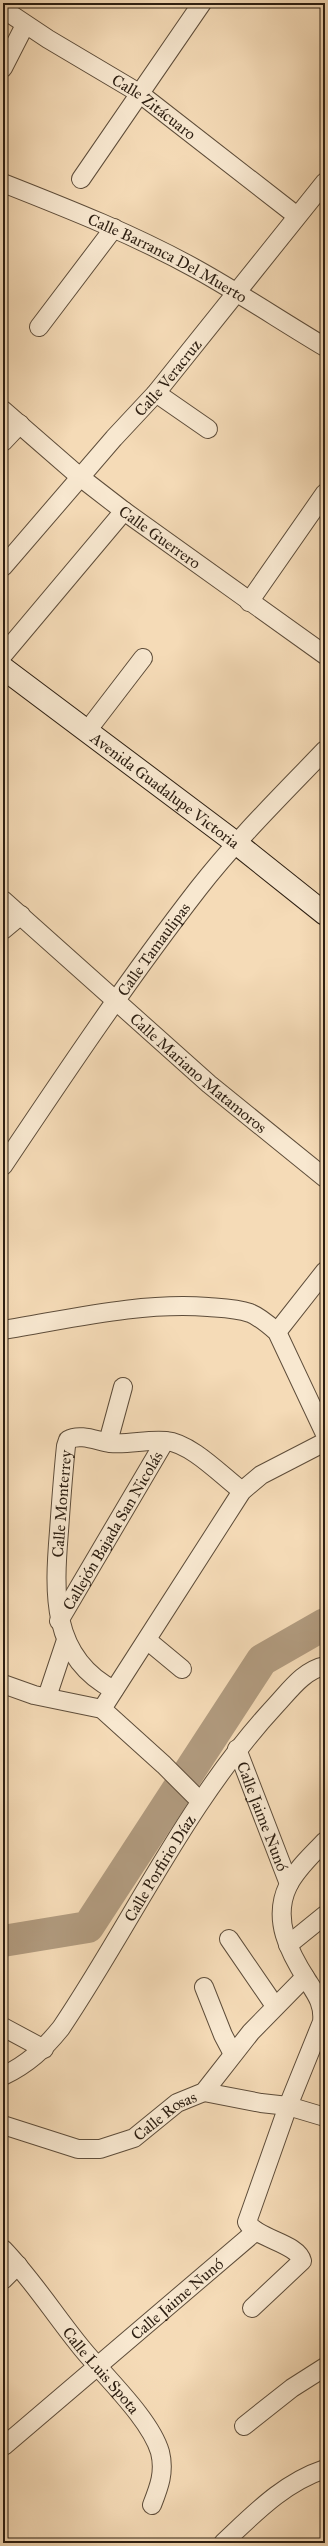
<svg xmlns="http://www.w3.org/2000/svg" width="328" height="2546" font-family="'IM FELL Great Primer',serif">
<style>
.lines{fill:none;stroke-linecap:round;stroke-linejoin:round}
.river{stroke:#b19b7f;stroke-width:32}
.minor-casing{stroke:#5e4d3a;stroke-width:20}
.secondary-casing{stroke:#2c1e11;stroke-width:24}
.minor{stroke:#f8e8d0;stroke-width:18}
.secondary{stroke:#f8e8d0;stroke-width:22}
.labels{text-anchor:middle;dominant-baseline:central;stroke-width:3;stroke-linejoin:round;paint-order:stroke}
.street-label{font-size:16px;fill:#2c1e11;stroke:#f8e8d0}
</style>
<rect width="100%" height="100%" fill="#f5dbb7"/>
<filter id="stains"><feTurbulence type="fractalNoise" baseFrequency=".005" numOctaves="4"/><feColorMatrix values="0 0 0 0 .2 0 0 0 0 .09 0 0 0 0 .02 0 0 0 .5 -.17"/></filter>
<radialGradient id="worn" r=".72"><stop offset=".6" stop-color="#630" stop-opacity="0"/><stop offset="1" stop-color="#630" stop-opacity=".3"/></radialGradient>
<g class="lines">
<!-- river -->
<polyline class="river" points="3,1941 88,1927 262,1660 325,1624"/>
<defs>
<g id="minor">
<path id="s1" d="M 3,9 L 48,39 L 139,93 L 297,216"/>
<polyline points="3,68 25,25"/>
<polyline points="81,179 202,3"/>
<path id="s2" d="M 3,183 C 69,209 135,235 198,270 C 241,294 283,322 325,347"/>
<polyline points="39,327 114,228"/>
<polyline points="156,393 208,429"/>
<path id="s3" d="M 3,410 L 80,477 L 124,511 L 325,655"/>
<polyline points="3,442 20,424"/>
<path id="s4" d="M 3,567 L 114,438 L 156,393 L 325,182"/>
<polyline points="249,602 325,493"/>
<polyline points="3,655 124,511"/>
<polyline points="87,731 143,658"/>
<path id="s5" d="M 3,900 L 209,1084 L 325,1178"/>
<polyline points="3,930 21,915"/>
<path id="s6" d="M 3,1166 C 66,1072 129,978 198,889 C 237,839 282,795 325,750"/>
<path d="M 3,1330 C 71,1319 139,1302 208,1307 C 222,1308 236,1308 250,1313 C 260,1317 269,1325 277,1332 L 325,1434"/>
<polyline points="277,1332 325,1271"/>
<polyline points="108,1442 123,1387"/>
<path id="s7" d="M 59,1621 L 165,1441"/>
<polyline points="147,1640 182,1669"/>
<polyline points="3,1684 34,1695 102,1709 164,1765 200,1801"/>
<path id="s8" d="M 114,1690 C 50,1657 54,1592 59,1531 C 61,1503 63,1474 66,1446 L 68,1440 C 80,1433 97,1441 110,1443 C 129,1445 147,1439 166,1441 C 191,1443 222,1476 242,1491"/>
<polyline points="47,1697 66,1640"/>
<polyline points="102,1709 242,1491 261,1475 325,1442"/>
<path id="s9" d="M 237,1749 L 289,1884"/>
<polyline points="229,1939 275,2006"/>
<polyline points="288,1945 325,1915"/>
<polyline points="204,1987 223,2035 233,2054"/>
<polyline points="3,2027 44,2049"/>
<path id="s10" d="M 3,2076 C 28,2064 44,2049 61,2028 C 133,1921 187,1801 276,1705 C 290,1690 304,1670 325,1666"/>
<polyline points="204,2092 261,2103 288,2106 325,2117"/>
<path id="s11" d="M 3,2125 L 78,2149 L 100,2149 L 134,2138 L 177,2103 L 204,2092 L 251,2032 L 305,1977"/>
<path id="s12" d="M 3,2249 C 32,2279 54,2314 80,2346 C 103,2375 150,2418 160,2452 C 165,2472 159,2487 152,2505"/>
<polyline points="3,2280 18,2265"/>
<path d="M 252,2308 L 302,2261 C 298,2243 256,2239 247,2222 L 288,2106 L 322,2022 C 324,2004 316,1994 307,1980 C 289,1952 272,1919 288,1886 C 296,1869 313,1854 325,1841"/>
<polyline points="244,2426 292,2388 325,2367"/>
<path id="s13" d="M 4,2446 L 256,2231"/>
<path d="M 223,2543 C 254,2514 283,2483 325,2469"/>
</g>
<g id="secondary">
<path id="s14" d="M 3,668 L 236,843 L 325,914"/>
</g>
</defs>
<!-- minor casing -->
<use href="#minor" class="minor-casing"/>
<!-- secondary casing -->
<use href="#secondary" class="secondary-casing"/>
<!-- minor -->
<use href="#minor" class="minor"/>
<!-- secondary -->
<use href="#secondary" class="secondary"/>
</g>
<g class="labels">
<!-- street labels -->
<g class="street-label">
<text stroke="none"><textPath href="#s1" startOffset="180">Calle Zitácuaro</textPath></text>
<text stroke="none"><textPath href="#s2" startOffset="181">Calle Barranca Del Muerto</textPath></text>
<text stroke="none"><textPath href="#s4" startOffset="251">Calle Veracruz</textPath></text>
<text stroke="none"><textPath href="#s3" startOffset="202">Calle Guerrero</textPath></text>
<text stroke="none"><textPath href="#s14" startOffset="203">Avenida Guadalupe Victoria</textPath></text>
<text stroke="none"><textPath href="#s6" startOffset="264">Calle Tamaulipas</textPath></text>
<text stroke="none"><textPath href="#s5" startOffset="261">Calle Mariano Matamoros</textPath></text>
<text stroke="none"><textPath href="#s8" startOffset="208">Calle Monterrey</textPath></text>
<text stroke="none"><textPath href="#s7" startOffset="105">Callejón Bajada San Nicolás</textPath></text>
<text stroke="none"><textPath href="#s9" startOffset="72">Calle Jaime Nunó</textPath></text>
<text stroke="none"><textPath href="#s10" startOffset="264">Calle Porfirio Díaz</textPath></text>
<text stroke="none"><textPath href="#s11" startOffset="175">Calle Rosas</textPath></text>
<text stroke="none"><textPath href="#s13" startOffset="227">Calle Jaime Nunó</textPath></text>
<text stroke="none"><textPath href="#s12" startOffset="156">Calle Luis Spota</textPath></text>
</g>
</g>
<!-- margin -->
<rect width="328" height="2546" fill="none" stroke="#f5dbb7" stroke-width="16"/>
<rect x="4" y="4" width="320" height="2538" fill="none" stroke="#2c1e11" stroke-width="2"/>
<rect x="8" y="8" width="312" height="2530" fill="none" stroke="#2c1e11"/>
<rect width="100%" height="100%" filter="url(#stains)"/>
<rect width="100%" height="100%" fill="url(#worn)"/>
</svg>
